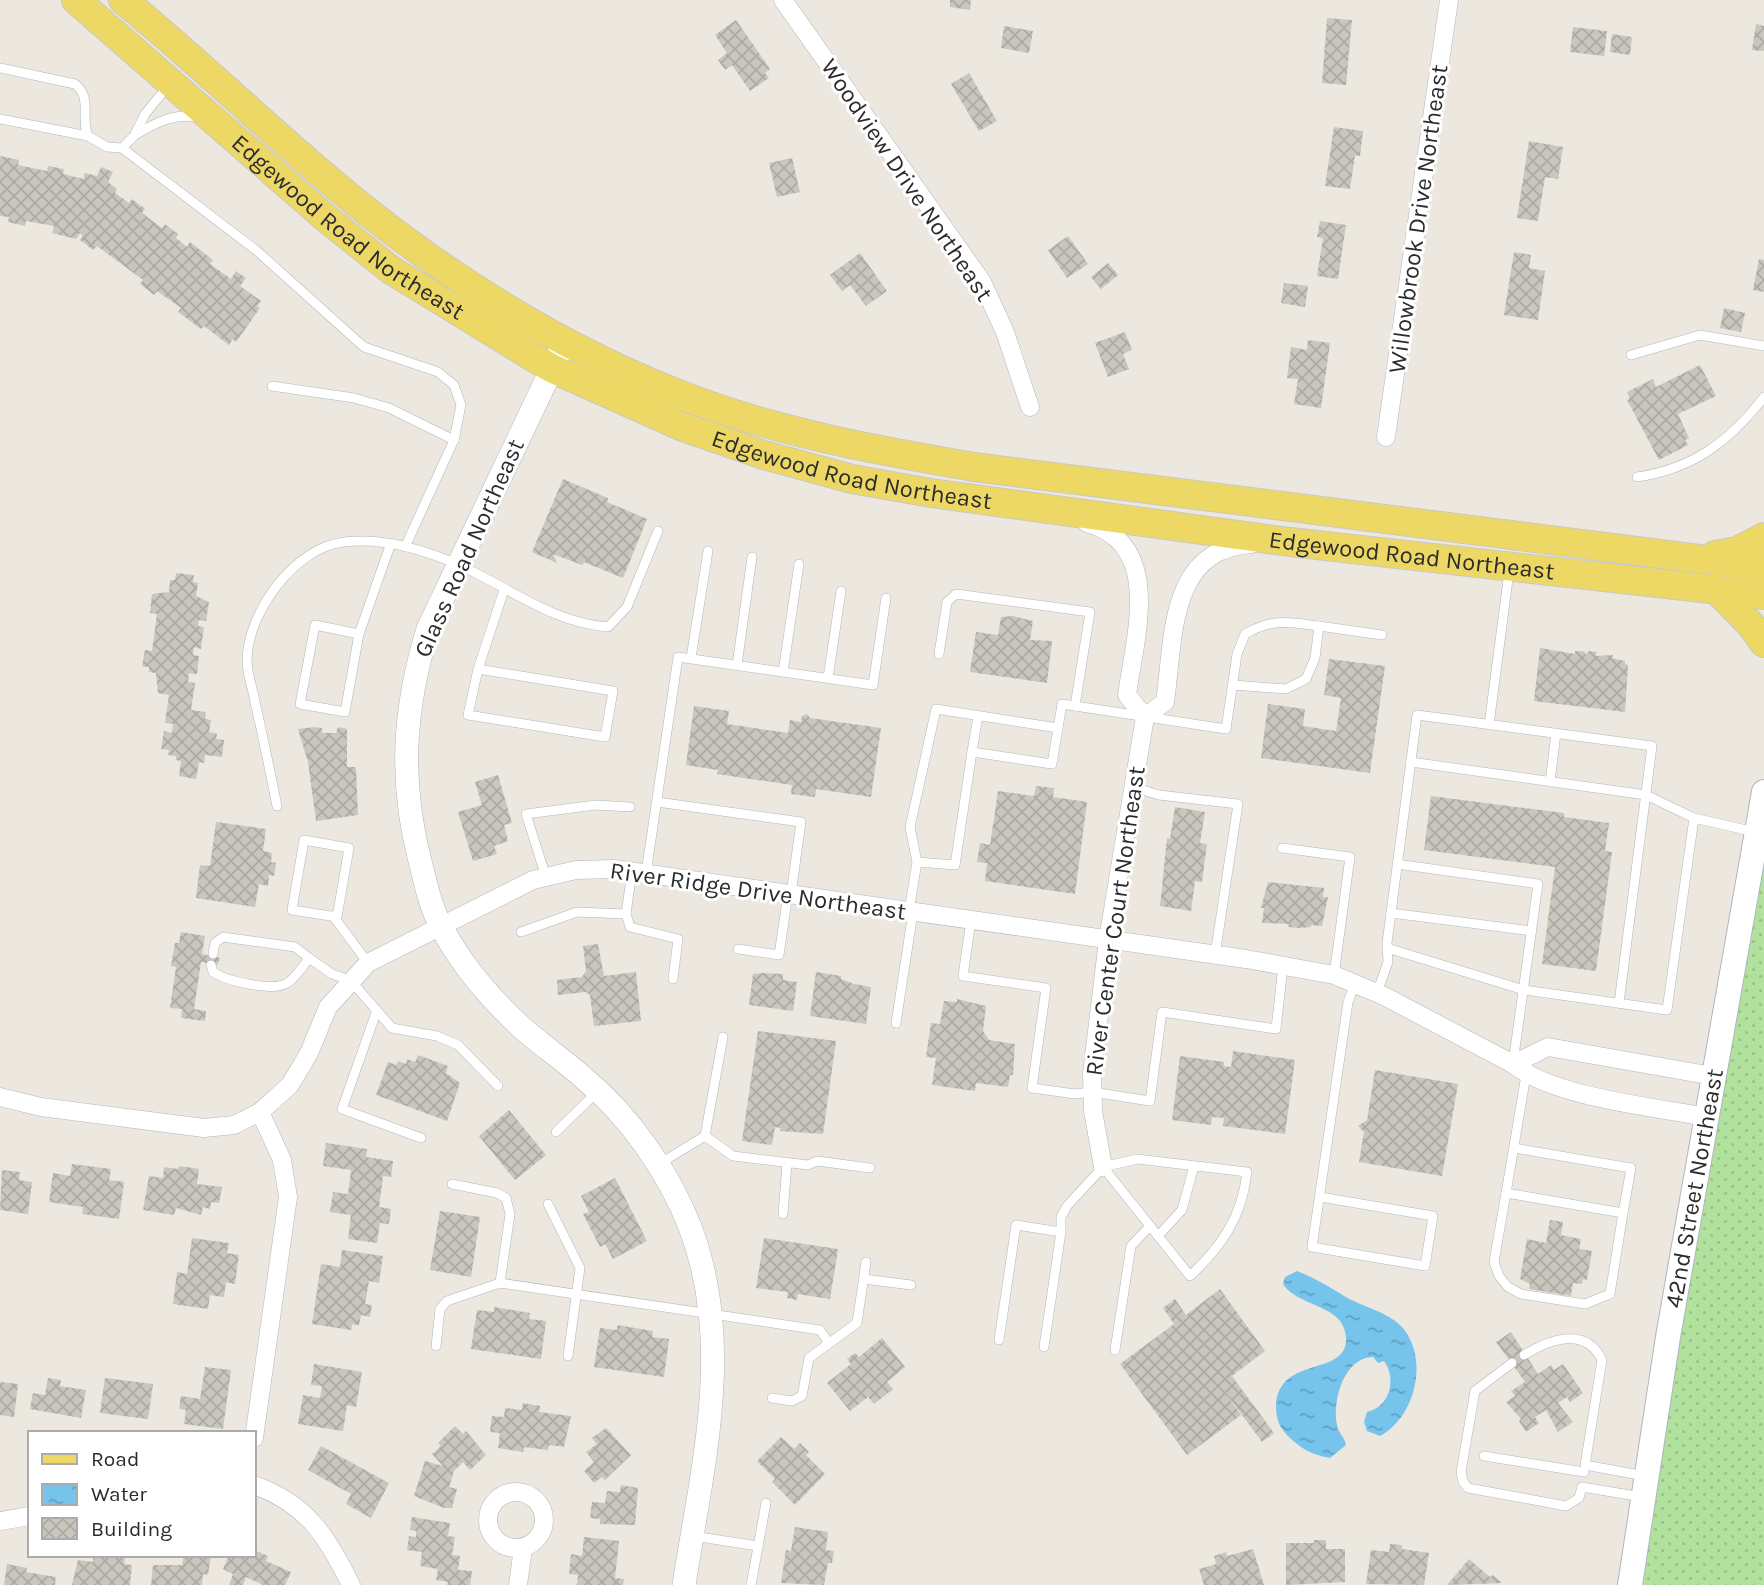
<svg xmlns="http://www.w3.org/2000/svg" width="1764" height="1585" font-family="Karla,sans-serif">
<style>
.grass{fill:url(#grass-dots)}
.water{fill:url(#water-ripples)}
.building{fill:url(#building-cross-hatch)}
.lines{fill:none;stroke-linecap:round;stroke-linejoin:round}
.service-casing{stroke:#b2b4bf;stroke-width:10}
.minor-casing{stroke:#b2b4bf;stroke-width:19}
.tertiary-casing{stroke:#b2b4bf;stroke-width:24}
.secondary-casing{stroke:#b2b4bf;stroke-width:26}
.primary-casing{stroke:#c8c8c8;stroke-width:30}
.service{stroke:#fff;stroke-width:9}
.minor{stroke:#fff;stroke-width:18}
.tertiary{stroke:#fff;stroke-width:23}
.secondary{stroke:#fff;stroke-width:24}
.primary{stroke:#edd865;stroke-width:28}
.labels{text-anchor:middle;dominant-baseline:central;stroke-width:6;stroke-linejoin:round;paint-order:stroke}
.street-label{font-size:24px;fill:#2c2c2c;stroke:#fff}
</style>
<defs>
<pattern id="grass-dots" width="8" height="8" patternUnits="userSpaceOnUse" patternTransform="scale(1.75)"><rect width="8" height="8" fill="#b0e29e"/><path d="M2 2h.1M6 6h.1" fill="none" stroke="#98c288" stroke-width="1.8" stroke-linecap="round"/></pattern>
<pattern id="water-ripples" width="26" height="14" patternUnits="userSpaceOnUse" patternTransform="scale(1.75)"><rect width="26" height="14" fill="#76c3eb"/><path d="M2 4q2-2 4 0t4 0M15 11q2-2 4 0t4 0" fill="none" stroke="#619fbf"/></pattern>
<pattern id="building-cross-hatch" width="8" height="8" patternUnits="userSpaceOnUse" patternTransform="scale(1.75)"><rect width="8" height="8" fill="#c9c6bd"/><path d="M0 0l8 8M0 8l8-8" fill="none" stroke="#adaaa3"/></pattern>
</defs>
<rect width="100%" height="100%" fill="#ede8df"/>
<!-- grass -->
<polygon class="grass" points="1764,792 1764,1585 1630,1585"/>
<!-- water -->
<path class="water" d="M 1297,1271 C 1313,1277 1330,1287 1344,1296 C 1362,1307 1387,1311 1402,1327 C 1430,1359 1415,1418 1380,1436 L 1367,1431 L 1364,1422 L 1367,1412 C 1390,1407 1397,1379 1384,1361 L 1378,1363 L 1373,1357 C 1344,1357 1332,1401 1337,1425 C 1338,1433 1345,1437 1346,1445 L 1330,1458 C 1312,1455 1300,1448 1288,1436 C 1279,1427 1276,1418 1276,1406 C 1278,1354 1349,1378 1346,1337 C 1344,1304 1297,1307 1283,1284 L 1285,1277 Z"/>
<!-- building -->
<g class="building">
<polygon points="950,0 971,0 970,10 950,7"/>
<polygon points="1327,18 1352,20 1346,85 1322,83"/>
<polygon points="736,20 770,69 765,73 769,78 750,91 732,65 725,70 718,60 727,53 715,35"/>
<polygon points="1756,24 1764,26 1764,51 1752,50"/>
<polygon points="1004,26 1033,31 1029,53 1001,48"/>
<polygon points="1573,27 1607,31 1604,56 1570,52"/>
<polygon points="1612,34 1632,37 1630,55 1610,52"/>
<polygon points="969,73 997,121 979,131 951,84"/>
<polygon points="1334,127 1363,131 1360,156 1355,155 1350,189 1325,186"/>
<polygon points="1529,141 1563,147 1558,179 1545,177 1538,221 1517,218"/>
<polygon points="0,156 19,160 18,165 47,171 48,166 64,169 63,174 84,179 84,173 97,176 101,167 113,172 108,182 117,189 115,193 129,203 132,199 145,209 142,213 162,228 165,224 178,234 176,238 187,247 190,242 213,260 210,264 231,279 236,271 246,278 240,286 261,301 257,306 260,308 236,342 233,339 229,345 204,326 201,329 178,312 181,308 157,291 154,295 140,284 143,280 97,246 93,250 80,240 83,236 80,233 76,239 52,233 54,226 26,221 25,226 8,222 9,217 0,216"/>
<polygon points="792,158 800,192 777,197 769,163"/>
<polygon points="1320,221 1346,225 1338,279 1317,276 1323,238 1317,237"/>
<polygon points="1068,236 1088,264 1067,278 1048,250"/>
<polygon points="1514,252 1531,255 1529,268 1545,271 1538,320 1504,315"/>
<polygon points="860,253 887,291 866,306 850,285 842,291 830,275"/>
<polygon points="1759,259 1764,260 1764,292 1753,290"/>
<polygon points="1108,263 1118,275 1101,289 1091,277"/>
<polygon points="1284,283 1308,286 1305,307 1281,303"/>
<polygon points="1724,308 1745,313 1741,332 1720,328"/>
<polygon points="1125,332 1132,350 1123,354 1129,369 1108,377 1095,343"/>
<polygon points="1308,340 1330,343 1321,408 1294,404 1298,379 1287,378 1291,347 1307,350"/>
<polygon points="1700,365 1716,396 1678,414 1689,438 1685,440 1688,445 1659,460 1627,400 1630,398 1627,392 1653,379 1656,387"/>
<polygon points="563,479 608,498 607,502 647,519 623,578 584,562 582,565 553,554 557,563 532,552"/>
<polygon points="176,573 194,575 193,582 198,583 196,596 209,602 206,621 199,620 198,626 204,627 201,649 194,647 193,655 199,656 197,674 189,673 188,682 195,683 191,710 206,712 205,719 211,720 209,732 217,734 216,739 224,740 222,757 205,755 204,763 199,762 196,779 179,776 181,761 176,760 176,756 168,755 169,750 161,749 164,731 172,733 173,724 165,723 169,695 158,693 156,673 149,672 149,667 142,666 145,650 152,651 157,614 150,613 152,594 169,592 170,580 175,580"/>
<polygon points="1013,616 1033,621 1030,640 1052,641 1047,683 970,672 976,632 998,635 1001,617"/>
<polygon points="1540,648 1575,654 1575,651 1584,651 1586,655 1589,651 1597,652 1596,656 1613,655 1612,658 1625,661 1625,664 1628,665 1625,712 1534,701"/>
<polygon points="1329,659 1385,666 1370,773 1261,758 1268,704 1305,709 1303,726 1336,731 1341,698 1324,695"/>
<polygon points="694,706 729,711 727,724 788,733 790,720 801,722 802,716 807,714 810,718 881,728 871,797 816,789 815,797 791,794 792,785 717,774 718,770 686,765"/>
<polygon points="315,727 322,728 322,733 336,733 338,727 347,729 347,767 356,767 358,815 316,821 308,762 298,729"/>
<polygon points="498,775 512,823 504,825 508,841 494,846 497,854 473,861 458,812 482,805 475,782"/>
<polygon points="1036,786 1054,788 1053,797 1087,802 1075,894 985,881 987,863 977,862 980,843 990,845 998,791 1034,796"/>
<polygon points="1431,796 1564,813 1564,817 1609,823 1605,851 1612,852 1596,971 1542,964 1555,867 1424,850"/>
<polygon points="1175,807 1205,812 1200,843 1207,844 1202,882 1195,881 1191,911 1160,906 1167,838 1170,839"/>
<polygon points="216,822 266,829 263,851 272,853 271,862 276,863 274,876 269,875 268,886 259,884 255,907 196,898 200,865 210,866"/>
<polygon points="1268,882 1324,888 1323,897 1328,897 1322,926 1311,925 1311,927 1300,928 1288,927 1289,924 1262,923 1264,908 1261,908"/>
<polygon points="181,932 205,936 202,954 220,958 217,965 201,962 194,1009 206,1011 205,1021 181,1018 182,1009 170,1008 176,967 171,966 175,943 179,943"/>
<polygon points="598,944 604,976 636,972 641,1021 594,1026 590,995 586,992 558,995 557,980 582,977 586,971 583,946"/>
<polygon points="816,972 841,976 841,979 854,984 871,987 866,1024 810,1016"/>
<polygon points="763,973 783,974 783,980 797,982 793,1011 749,1005 753,974"/>
<polygon points="957,999 986,1006 983,1031 989,1040 1015,1044 1013,1075 1010,1075 1008,1087 976,1083 975,1091 932,1085 936,1058 926,1057 931,1023 940,1024 944,1001 957,1002"/>
<polygon points="758,1031 836,1041 823,1134 780,1131 781,1128 775,1127 772,1145 742,1141"/>
<polygon points="1233,1051 1295,1060 1285,1134 1223,1126 1224,1118 1212,1117 1211,1125 1172,1120 1180,1056 1224,1062 1224,1066 1231,1067"/>
<polygon points="418,1055 448,1066 446,1073 460,1083 447,1121 376,1095 388,1062 396,1065 398,1061 406,1064 407,1059 415,1062"/>
<polygon points="1375,1070 1458,1084 1442,1176 1359,1162 1364,1132 1358,1126 1367,1120"/>
<polygon points="509,1110 546,1155 515,1180 479,1136"/>
<polygon points="326,1143 367,1149 366,1157 393,1161 391,1177 383,1176 379,1207 391,1209 389,1224 380,1223 377,1243 348,1239 351,1215 330,1212 333,1192 348,1194 351,1170 323,1166"/>
<polygon points="72,1164 111,1169 109,1180 124,1182 119,1219 82,1214 83,1207 49,1202 53,1173 70,1176"/>
<polygon points="179,1166 199,1169 197,1184 222,1187 219,1203 211,1202 210,1209 203,1207 201,1215 176,1208 174,1215 143,1210 149,1176 163,1178 164,1167 178,1169"/>
<polygon points="2,1170 20,1172 19,1180 32,1182 28,1214 0,1210"/>
<polygon points="615,1178 647,1241 613,1259 605,1244 600,1247 583,1214 589,1212 581,1196"/>
<polygon points="440,1211 480,1217 471,1277 430,1270"/>
<polygon points="1550,1220 1563,1222 1561,1235 1581,1239 1579,1249 1592,1251 1587,1280 1583,1279 1582,1284 1573,1283 1571,1296 1529,1289 1530,1284 1520,1279 1527,1239 1546,1243"/>
<polygon points="192,1238 229,1243 227,1253 239,1255 235,1284 226,1282 224,1297 210,1295 208,1309 173,1304 177,1272 187,1274"/>
<polygon points="764,1238 838,1249 830,1299 798,1294 797,1300 787,1298 788,1292 756,1288"/>
<polygon points="342,1250 383,1256 379,1283 369,1281 365,1304 372,1305 370,1317 361,1315 359,1325 352,1324 351,1330 312,1324 321,1264 340,1267"/>
<polygon points="1220,1289 1265,1351 1232,1376 1274,1433 1262,1442 1220,1385 1241,1415 1187,1455 1120,1364 1174,1324 1163,1308 1175,1299 1186,1315"/>
<polygon points="494,1307 530,1313 529,1319 546,1321 541,1359 471,1349 477,1310 494,1312"/>
<polygon points="617,1325 653,1331 652,1337 669,1339 664,1377 594,1367 600,1328 617,1330"/>
<polygon points="1511,1332 1538,1374 1551,1365 1554,1370 1563,1364 1583,1393 1570,1402 1567,1397 1558,1403 1573,1422 1558,1432 1546,1410 1535,1417 1539,1423 1526,1432 1519,1421 1521,1419 1506,1402 1515,1396 1511,1391 1525,1382 1496,1342"/>
<polygon points="882,1338 905,1367 887,1382 893,1389 874,1404 868,1397 850,1411 827,1383 851,1364 847,1359 855,1353 859,1357"/>
<polygon points="314,1364 362,1372 356,1407 347,1405 343,1431 298,1424 303,1395 320,1398 322,1386 311,1385"/>
<polygon points="205,1367 231,1370 223,1429 184,1424 186,1410 179,1409 181,1396 200,1399"/>
<polygon points="48,1378 61,1380 60,1386 86,1390 81,1418 30,1409 33,1393 45,1395"/>
<polygon points="105,1378 153,1384 148,1419 100,1413"/>
<polygon points="0,1382 18,1384 14,1417 0,1415"/>
<polygon points="523,1403 540,1406 539,1412 571,1416 564,1447 549,1445 548,1450 524,1447 523,1452 498,1448 500,1433 490,1432 492,1416 504,1417 505,1408 522,1410"/>
<polygon points="455,1426 463,1434 466,1431 486,1455 470,1470 463,1462 454,1471 449,1487 457,1489 452,1508 444,1508 414,1496 425,1461 443,1466 432,1454 441,1446 438,1443"/>
<polygon points="606,1428 631,1455 605,1480 602,1477 594,1483 584,1471 594,1462 586,1452 597,1444 592,1438"/>
<polygon points="781,1437 794,1449 800,1443 809,1452 806,1455 825,1474 795,1505 772,1482 775,1479 757,1461"/>
<polygon points="321,1446 389,1483 371,1518 346,1504 351,1494 308,1470"/>
<polygon points="621,1485 638,1488 635,1525 600,1524 600,1519 590,1518 592,1502 605,1503 607,1491 620,1492"/>
<polygon points="412,1517 450,1523 448,1536 455,1537 452,1555 460,1556 458,1570 472,1571 470,1585 447,1585 448,1582 436,1580 438,1569 420,1566 422,1552 407,1550 409,1536 416,1537 416,1531 410,1530"/>
<polygon points="795,1527 828,1532 826,1550 834,1551 832,1563 828,1563 824,1585 781,1583 786,1550 791,1551"/>
<polygon points="584,1537 619,1541 615,1578 624,1579 623,1585 577,1585 578,1575 569,1574 571,1554 582,1556"/>
<polygon points="1314,1540 1326,1540 1326,1549 1345,1549 1345,1582 1286,1585 1286,1543 1314,1543"/>
<polygon points="1390,1544 1402,1545 1402,1549 1429,1553 1424,1585 1366,1584 1371,1550 1389,1552"/>
<polygon points="1253,1549 1264,1585 1204,1585 1199,1569 1216,1564 1214,1556 1226,1552 1227,1556"/>
<polygon points="254,1550 268,1556 266,1561 291,1572 285,1585 263,1585 246,1577 243,1585 229,1585 233,1574 223,1569 229,1555 254,1555"/>
<polygon points="93,1555 125,1555 124,1564 132,1565 130,1585 72,1585 78,1560 93,1562"/>
<polygon points="184,1555 211,1555 208,1575 203,1574 202,1585 151,1585 153,1565 182,1565"/>
<polygon points="1469,1559 1490,1577 1493,1575 1502,1583 1447,1585"/>
<polygon points="7,1564 27,1568 26,1572 56,1577 55,1585 4,1585"/>
</g>
<g class="lines">
<defs>
<g id="service">
<path d="M 0,68 L 75,84 C 93,98 80,119 88,136"/>
<polyline points="0,119 88,136 107,147 122,148 134,136 145,114 168,86"/>
<path d="M 135,135 C 155,123 174,113 197,117"/>
<polyline points="122,148 257,251 364,347 438,372 454,385 461,405 454,440 405,547"/>
<polyline points="1631,355 1700,335 1764,346"/>
<polyline points="272,386 354,398 389,408 454,440"/>
<path d="M 1637,477 C 1693,469 1730,441 1764,397"/>
<polyline points="1319,626 1382,635"/>
<polyline points="359,634 315,625 300,704 345,712 359,634 391,543"/>
<polyline points="939,654 947,602 956,594 1090,612 1075,706"/>
<polyline points="691,658 708,551"/>
<polyline points="737,665 752,557"/>
<polyline points="478,669 613,691 605,737 468,715 478,669 504,590"/>
<polyline points="783,672 799,564"/>
<polyline points="828,678 841,591"/>
<polyline points="1489,725 1509,572"/>
<path d="M 1058,728 L 1062,704 L 1226,729 L 1237,654 L 1245,634 C 1273,618 1287,622 1319,626 L 1315,658 L 1306,679 L 1286,689 L 1233,685"/>
<polyline points="1411,762 1646,795 1694,818 1755,832"/>
<polyline points="1550,782 1556,733"/>
<polyline points="1133,787 1159,795 1238,804 1215,955"/>
<polyline points="657,802 801,822 791,894"/>
<path d="M 277,806 C 270,771 263,737 255,702 C 253,689 247,674 247,661 C 247,613 295,547 344,542 C 383,537 422,549 457,564 C 507,586 552,623 608,627 L 627,607 L 658,531"/>
<polygon points="304,840 349,848 337,917 292,910"/>
<polyline points="1282,848 1350,857 1334,975"/>
<polyline points="917,862 955,865 972,752"/>
<polyline points="1397,864 1538,884 1513,1063"/>
<polyline points="646,873 678,657 873,685 886,598"/>
<polyline points="546,877 526,814 596,805 630,807"/>
<polyline points="909,911 917,862 910,827 936,709 1058,728 1052,764 972,752 978,716"/>
<polyline points="1391,913 1532,931"/>
<polyline points="626,914 630,927 678,939 673,979"/>
<polyline points="333,916 368,963"/>
<polyline points="971,920 963,976 1046,988 1032,1088 1075,1094 1092,1092 1150,1101 1162,1012 1276,1029 1283,966"/>
<polyline points="521,932 577,912 626,914 632,871"/>
<polyline points="1387,948 1524,990 1667,1010 1694,818"/>
<polyline points="738,949 779,955 788,894"/>
<polyline points="309,958 332,974 350,980 392,1028 437,1036 458,1045 498,1086"/>
<path d="M 211,965 L 213,972 C 226,981 273,992 287,983 C 296,978 303,966 309,958 L 295,947 L 223,937 L 215,943 L 213,954"/>
<polyline points="1377,993 1388,962 1387,943 1417,715 1652,746 1619,1003"/>
<polyline points="377,1010 342,1109 421,1138"/>
<polyline points="896,1023 913,912"/>
<polyline points="556,1132 597,1092"/>
<polyline points="705,1136 733,1156 808,1165 817,1161 870,1168"/>
<polyline points="1514,1148 1631,1168 1623,1213 1506,1193 1526,1075"/>
<polyline points="659,1164 705,1136 723,1037"/>
<polyline points="452,1184 497,1193 506,1198 510,1214 500,1283"/>
<polyline points="1506,1193 1494,1262 1499,1276 1508,1287 1521,1294 1585,1304 1610,1294 1623,1213"/>
<polyline points="1320,1197 1433,1216 1425,1266 1312,1247 1348,1002 1355,984"/>
<polyline points="548,1204 580,1268 568,1356"/>
<polyline points="783,1214 787,1163"/>
<path d="M 1061,1232 L 1061,1217 L 1067,1206 L 1103,1167 L 1137,1159 L 1247,1172 C 1242,1217 1222,1246 1190,1276 L 1103,1167"/>
<polyline points="1158,1236 1182,1210 1194,1166"/>
<polyline points="864,1279 911,1285"/>
<polyline points="999,1340 1016,1225 1061,1232 1044,1347"/>
<polyline points="436,1346 440,1309 447,1301 500,1283 820,1330 829,1343"/>
<polyline points="1115,1350 1131,1246 1150,1226"/>
<path d="M 1524,1355 C 1550,1339 1586,1326 1602,1360 L 1585,1465 L 1645,1476"/>
<polyline points="1512,1363 1475,1391 1461,1472 1463,1482 1468,1488 1566,1506 1579,1498 1582,1487 1642,1497"/>
<polyline points="772,1398 792,1401 802,1396 809,1358 857,1323 866,1262"/>
<polyline points="1484,1456 1584,1472"/>
<polyline points="693,1536 758,1546"/>
<polyline points="751,1585 766,1503"/>
</g>
<g id="minor">
<polyline points="783,0 982,282 1005,332 1030,407"/>
<polyline points="1386,437 1449,0"/>
<path d="M 1087,523 C 1164,544 1135,636 1127,695 L 1145,717"/>
<polyline points="1513,1064 1548,1047 1713,1076"/>
<path d="M 0,1097 L 41,1107 L 204,1128 L 234,1125 L 260,1112 L 290,1085 L 309,1053 L 328,1007 L 368,963 L 533,880 L 576,870 L 614,869 L 1246,959 L 1334,975 L 1384,996 L 1513,1064 C 1553,1097 1653,1107 1706,1117"/>
<path d="M 1103,1167 L 1093,1111 L 1092,1073 L 1108,940 L 1145,717 L 1165,702 C 1174,639 1168,548 1252,544"/>
<polyline points="254,1438 288,1197 282,1160 260,1112"/>
<path d="M 254,1485 C 307,1504 327,1536 351,1585"/>
<circle cx="516" cy="1520" r="28"/>
<polyline points="0,1521 30,1516"/>
<polyline points="518,1585 523,1548"/>
</g>
<path id="tertiary" d="M 565,341 L 428,629 C 403,710 399,783 421,865 C 426,885 431,908 441,926 C 460,963 490,998 520,1026 C 541,1045 565,1061 586,1080 C 630,1117 669,1173 690,1227 C 735,1344 702,1467 684,1585"/>
<g id="secondary">
<path id="s1" d="M 1630,1585 L 1668,1337 L 1764,792"/>
</g>
<g id="primary">
<path id="s2" d="M 76,0 L 327,219 L 391,270 L 551,368 L 683,427 L 764,455 L 852,479 L 931,493 L 1290,542 L 1764,595"/>
<path d="M 123,0 C 221,80 311,173 414,247 C 500,309 596,364 697,401 C 786,434 881,451 974,467 L 1764,567"/>
<polyline points="1715,555 1737,551 1764,537"/>
<polyline points="1716,589 1751,625 1764,643"/>
</g>
</defs>
<!-- service casing -->
<use href="#service" class="service-casing"/>
<!-- minor casing -->
<use href="#minor" class="minor-casing"/>
<!-- tertiary casing -->
<use href="#tertiary" class="tertiary-casing"/>
<!-- secondary casing -->
<use href="#secondary" class="secondary-casing"/>
<!-- primary casing -->
<use href="#primary" class="primary-casing"/>
<!-- service -->
<use href="#service" class="service"/>
<!-- minor -->
<use href="#minor" class="minor"/>
<!-- tertiary -->
<use href="#tertiary" class="tertiary"/>
<!-- secondary -->
<use href="#secondary" class="secondary"/>
<!-- primary -->
<use href="#primary" class="primary"/>
</g>
<g class="labels">
<!-- street labels -->
<g class="street-label">
<text transform="translate(907 180) rotate(56)">Woodview Drive Northeast</text>
<text transform="translate(1418 219) rotate(-82)">Willowbrook Drive Northeast</text>
<text stroke="none"><textPath href="#s2" startOffset="355">Edgewood Road Northeast</textPath></text>
<text stroke="none"><textPath href="#s2" startOffset="922">Edgewood Road Northeast</textPath></text>
<text transform="translate(469 548) rotate(-66)">Glass Road Northeast</text>
<text stroke="none"><textPath href="#s2" startOffset="1489">Edgewood Road Northeast</textPath></text>
<text transform="translate(758 891) rotate(8)">River Ridge Drive Northeast</text>
<text transform="translate(1115 921) rotate(-82)">River Center Court Northeast</text>
<text stroke="none"><textPath href="#s1" startOffset="402">42nd Street Northeast</textPath></text>
</g>
</g>
<!-- legend -->
<rect x="28" y="1431" width="228" height="126" fill="#ffffff" stroke="#ababab" stroke-width="2"/>
<rect x="42" y="1454" width="35" height="10" fill="#edd865" stroke="#ababab" stroke-width="2"/>
<text x="91" y="1466" font-size="21" fill="#2c2c2c">Road</text>
<rect x="42" y="1484" width="35" height="21" fill="url(#water-ripples)" stroke="#ababab" stroke-width="2"/>
<text x="91" y="1501" font-size="21" fill="#2c2c2c">Water</text>
<rect x="42" y="1518" width="35" height="21" fill="url(#building-cross-hatch)" stroke="#ababab" stroke-width="2"/>
<text x="91" y="1536" font-size="21" fill="#2c2c2c">Building</text>
</svg>
